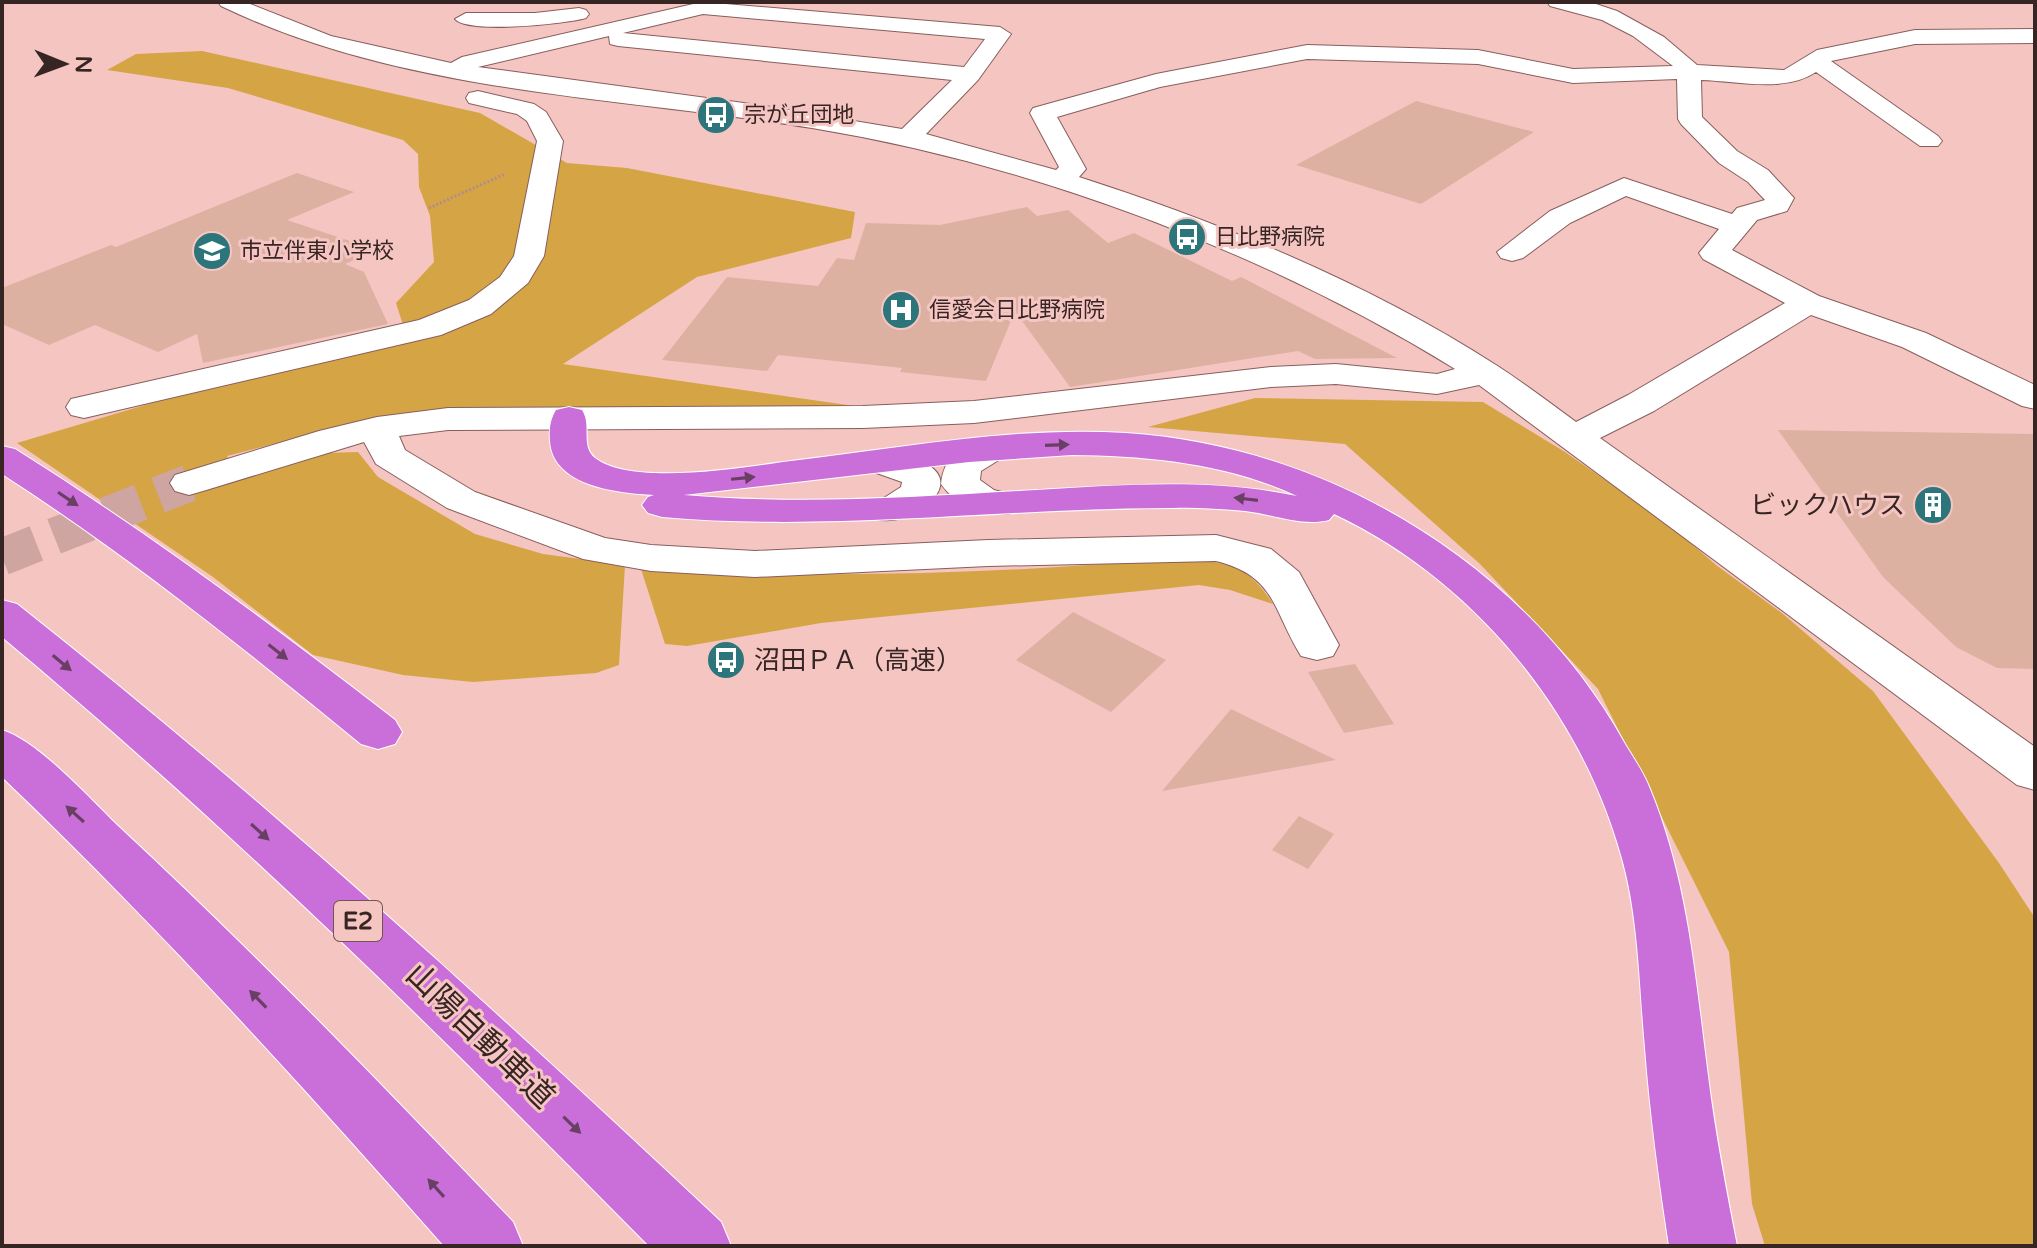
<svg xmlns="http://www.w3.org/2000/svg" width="2037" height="1248" font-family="'Varela Round','Noto Sans JP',sans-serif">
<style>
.green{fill:#d5a545}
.building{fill:#ddb1a1}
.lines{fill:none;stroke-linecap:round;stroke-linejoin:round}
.minor-tunnel{stroke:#cfa5a2;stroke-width:37;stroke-dasharray:37 19;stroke-linecap:butt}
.minor-casing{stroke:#885e5c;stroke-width:2}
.highway-casing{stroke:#fff;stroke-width:2}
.path{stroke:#b18c89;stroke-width:3;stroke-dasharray:2 2;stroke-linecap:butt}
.minor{fill:#fff;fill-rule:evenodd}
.highway{fill:#ca6fda;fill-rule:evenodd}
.oneway{fill:#6a3f64}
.labels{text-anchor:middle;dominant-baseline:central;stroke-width:6;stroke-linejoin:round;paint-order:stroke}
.far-poi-label{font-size:22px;fill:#372524;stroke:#f5c5c2;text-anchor:start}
.shield{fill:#f5c5c2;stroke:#705553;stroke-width:2}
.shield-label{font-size:24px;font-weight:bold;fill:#372524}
.poi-label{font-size:26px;fill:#372524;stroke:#f5c5c2;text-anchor:end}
.near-street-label{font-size:32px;fill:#372524;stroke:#f5c5c2}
</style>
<rect width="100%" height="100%" fill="#f5c5c2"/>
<!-- green -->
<g class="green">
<polygon points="202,51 480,113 567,163 627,168 855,212 851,238 697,277 563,364 882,410 365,420 227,456 239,480 326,453 358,452 378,477 475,534 543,554 625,565 619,665 596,673 473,682 403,675 313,655 213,577 17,443 404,328 396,303 434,262 430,216 419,187 418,154 403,140 228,88 107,70 136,54"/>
<polygon points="1255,398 1483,402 1565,452 1670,525 1716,565 1783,614 1873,691 1999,863 2035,918 2035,1246 1765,1246 1752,1204 1729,952 1598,689 1480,564 1345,444 1148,427"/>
<path d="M 1168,559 C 1219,563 1244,557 1273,604 L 1230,590 L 1199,585 L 821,623 L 687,646 L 665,644 L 641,569 C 817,579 993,574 1168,559 Z"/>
</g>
<!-- building -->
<g class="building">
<polygon points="1416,101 1534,132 1421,204 1296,165"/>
<polygon points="297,173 354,192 287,220 377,250 345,264 364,272 388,324 203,363 197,334 158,352 95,325 49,345 2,324 2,288 111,245 116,247"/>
<polygon points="1027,207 1037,216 1068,210 1108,243 1134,233 1232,281 1241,277 1397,358 1315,359 1298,351 1070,387 1015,311 986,381 900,372 902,368 778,355 767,371 662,360 727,277 818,286 837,258 854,260 866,223 940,225"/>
<polygon points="1778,430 2035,434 2035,669 1997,668 1956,647 1883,577"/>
<polygon points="1073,612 1166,660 1111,712 1016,660"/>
<polygon points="1355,664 1394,724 1344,733 1308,672"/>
<polygon points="1231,709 1336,760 1162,791"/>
<polygon points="1299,816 1334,834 1308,869 1272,850"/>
</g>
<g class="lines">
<!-- minor-tunnel -->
<polyline class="minor-tunnel" points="2,557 189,483"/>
<defs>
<g id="minor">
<path d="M 218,2 L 245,2 L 331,36 L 451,63 L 462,57 L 702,2 L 1000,27 L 1011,34 L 978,80 L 926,134 L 1056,170 L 1059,167 L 1030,113 L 1033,108 L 1156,74 L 1307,45 L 1478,50 L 1573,69 L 1673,66 L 1633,36 L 1602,20 L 1550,6 L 1547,2 L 1590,2 L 1617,11 L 1664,37 L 1697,65 L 1784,70 L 1817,50 L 1915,30 L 2035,29 L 2035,43 L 1915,44 L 1831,61 L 1938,136 L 1942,141 L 1938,146 L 1920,146 L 1816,72 C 1785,93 1737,81 1701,80 L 1702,117 L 1737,151 L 1768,170 L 1794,198 L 1787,211 L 1757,220 L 1732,250 L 1819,296 L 1926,333 L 2035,385 L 2035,409 L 2022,406 L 1902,347 L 1811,315 L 1654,411 L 1600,438 L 2035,747 L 2035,790 L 2017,785 L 1479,385 L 1437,394 L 1336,384 L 1271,387 L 974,423 L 863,428 L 448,430 L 399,436 L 405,450 L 475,492 L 605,538 L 651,545 L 755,551 L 988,540 L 1216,535 L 1271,549 L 1299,572 L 1339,645 L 1333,656 L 1317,660 L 1301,656 C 1272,609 1276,576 1216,561 L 988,566 L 755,577 L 651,571 L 583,559 L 447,508 L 376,464 L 364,442 L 203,491 L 189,495 L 175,491 L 170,483 L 175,475 L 319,431 L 377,417 L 448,408 L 863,406 L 974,401 L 1271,367 L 1336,364 L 1437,374 L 1455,369 C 1265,252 1032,164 812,128 C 614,96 404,94 221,6 ZM 703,14 L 985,39 L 964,67 L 623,33 ZM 609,36 L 610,44 L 618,46 L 952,80 L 902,129 L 765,106 L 478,67 ZM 1307,59 L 1478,64 L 1573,83 L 1677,79 L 1678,119 L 1681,124 L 1719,163 L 1748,182 L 1765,200 L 1737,208 L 1732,214 L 1624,178 L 1550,211 L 1497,252 L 1501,258 L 1512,261 L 1523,258 L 1570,223 L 1626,196 L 1719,229 L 1699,253 L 1703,259 L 1785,303 L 1628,395 L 1576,422 C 1550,403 1524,383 1496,365 C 1370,284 1222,223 1079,177 L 1086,169 L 1057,117 L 1160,87 Z"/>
<path d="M 579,8 L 586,10 L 589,14 L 586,18 C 565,24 468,34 455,19 L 466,13 L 535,13 Z"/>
<polygon points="478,91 534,104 546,112 563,141 544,256 528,283 491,314 441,335 84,418 71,415 66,407 71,399 419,320 469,300 500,277 514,256 537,141 527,121 517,114 469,103 466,98 469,93"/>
<path d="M 989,439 L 1002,442 L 1008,450 L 1002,458 L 981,471 L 980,480 L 994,490 L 1017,496 L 1023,504 L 1017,512 C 990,519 957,507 941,484 C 944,455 961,446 989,439 Z"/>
<path d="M 881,451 C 895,454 912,457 924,463 C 969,484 911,528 876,519 L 870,511 L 876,503 L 901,487 L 902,482 L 868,470 L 862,462 L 868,454 Z"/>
</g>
<g id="highway">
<path d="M 569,407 L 582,410 C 592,425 580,446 595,458 C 633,487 745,467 791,461 C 901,448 1014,426 1126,433 C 1329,446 1526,565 1625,744 C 1634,759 1644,773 1650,789 C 1688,882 1695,977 1708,1076 C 1715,1133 1726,1189 1737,1246 L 1669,1246 C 1659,1180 1650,1114 1645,1048 C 1639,984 1639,917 1621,855 C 1580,709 1472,579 1334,514 L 1329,520 C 1303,527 1272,514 1245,511 C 1221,509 1197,507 1173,508 C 1002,508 833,532 662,517 L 648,513 L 642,505 L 648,497 L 654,495 C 619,493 553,487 550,441 C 549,430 550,420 556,410 ZM 1072,455 C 1149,456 1226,463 1297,496 C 1211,478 1123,485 1036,490 C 919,497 801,505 684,495 L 969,462 Z"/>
<path d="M 2,446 L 15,449 C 147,532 272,625 395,720 L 402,732 L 395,744 L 378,749 L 361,744 C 245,649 128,555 2,474 Z"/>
<path d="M 2,600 L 17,604 C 263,798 493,1008 721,1222 L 731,1246 L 649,1246 C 441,1035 230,827 2,637 Z"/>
<path d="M 2,730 C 38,741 89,798 118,826 C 255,953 384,1087 513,1222 L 523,1246 L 444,1246 C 302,1085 158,926 2,777 Z"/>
</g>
</defs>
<!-- minor casing -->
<use href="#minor" class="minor-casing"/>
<!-- highway casing -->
<use href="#highway" class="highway-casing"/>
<!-- path -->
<polyline class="path" points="429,208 505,174"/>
<!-- minor -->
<use href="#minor" class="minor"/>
<!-- highway -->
<use href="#highway" class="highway"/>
</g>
<!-- one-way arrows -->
<defs><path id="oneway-solid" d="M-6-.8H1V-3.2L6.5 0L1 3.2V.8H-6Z" transform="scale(2)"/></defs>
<g class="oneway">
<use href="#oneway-solid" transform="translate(1057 445) rotate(-2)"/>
<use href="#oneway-solid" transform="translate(743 478) rotate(-6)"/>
<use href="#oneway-solid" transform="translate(68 499) rotate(34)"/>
<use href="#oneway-solid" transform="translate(1246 499) rotate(-173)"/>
<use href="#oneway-solid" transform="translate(278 652) rotate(38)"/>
<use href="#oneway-solid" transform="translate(62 663) rotate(40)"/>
<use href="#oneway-solid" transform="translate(75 814) rotate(-138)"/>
<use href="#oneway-solid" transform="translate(260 832) rotate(42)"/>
<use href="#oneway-solid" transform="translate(258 999) rotate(-134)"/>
<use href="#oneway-solid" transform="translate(572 1125) rotate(44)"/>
<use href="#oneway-solid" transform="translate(436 1188) rotate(-132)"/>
</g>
<!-- icons -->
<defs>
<symbol id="bus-disc" viewBox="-11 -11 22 22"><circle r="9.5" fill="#2c767b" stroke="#f5c5c2"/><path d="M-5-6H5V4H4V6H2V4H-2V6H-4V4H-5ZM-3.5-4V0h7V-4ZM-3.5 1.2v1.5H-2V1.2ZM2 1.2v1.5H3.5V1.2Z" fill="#fff"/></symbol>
<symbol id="school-disc" viewBox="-11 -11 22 22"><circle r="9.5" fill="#2c767b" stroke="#f5c5c2"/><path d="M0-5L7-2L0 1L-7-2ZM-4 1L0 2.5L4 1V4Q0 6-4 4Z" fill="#fff"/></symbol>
<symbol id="hospital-disc" viewBox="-11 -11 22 22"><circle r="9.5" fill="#2c767b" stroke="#f5c5c2"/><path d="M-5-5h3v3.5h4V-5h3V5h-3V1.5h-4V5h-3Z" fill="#fff"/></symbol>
<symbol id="building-disc" viewBox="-11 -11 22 22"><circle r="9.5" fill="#2c767b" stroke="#f5c5c2"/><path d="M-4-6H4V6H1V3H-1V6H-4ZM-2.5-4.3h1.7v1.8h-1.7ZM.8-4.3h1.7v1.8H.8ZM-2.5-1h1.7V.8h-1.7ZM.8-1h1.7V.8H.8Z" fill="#fff"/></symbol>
</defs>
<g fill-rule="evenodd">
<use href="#bus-disc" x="694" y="93" width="44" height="44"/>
<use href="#bus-disc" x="1165" y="215" width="44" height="44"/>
<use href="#school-disc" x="190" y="229" width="44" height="44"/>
<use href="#hospital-disc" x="879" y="288" width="44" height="44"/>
<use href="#building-disc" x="1911" y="483" width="44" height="44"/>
<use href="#bus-disc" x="704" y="638" width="44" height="44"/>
</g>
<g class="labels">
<!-- far-poi labels -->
<g class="far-poi-label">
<text x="744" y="115">宗が丘団地</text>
<text x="1215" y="237">日比野病院</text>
<text x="240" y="251">市立伴東小学校</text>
<text x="929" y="310">信愛会日比野病院</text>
</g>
<!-- shield labels -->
<rect class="shield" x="334" y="901" width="48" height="40" rx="6"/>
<g class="shield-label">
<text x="358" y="921">E2</text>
</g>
<!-- poi labels -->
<g class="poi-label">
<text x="1905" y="505">ビックハウス</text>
<text x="754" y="660" text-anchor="start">沼田ＰＡ（高速）</text>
</g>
<!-- near-street labels -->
<g class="near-street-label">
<text transform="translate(480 1036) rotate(44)">山陽自動車道</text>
</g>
</g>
<!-- border -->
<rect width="2037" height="1248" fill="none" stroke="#372524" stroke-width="8"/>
<!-- north arrow -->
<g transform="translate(64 64) rotate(91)" stroke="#f5c5c2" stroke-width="6" paint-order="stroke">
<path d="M0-6L14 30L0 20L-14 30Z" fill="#372524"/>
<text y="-12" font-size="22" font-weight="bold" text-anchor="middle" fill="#372524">N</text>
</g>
</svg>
